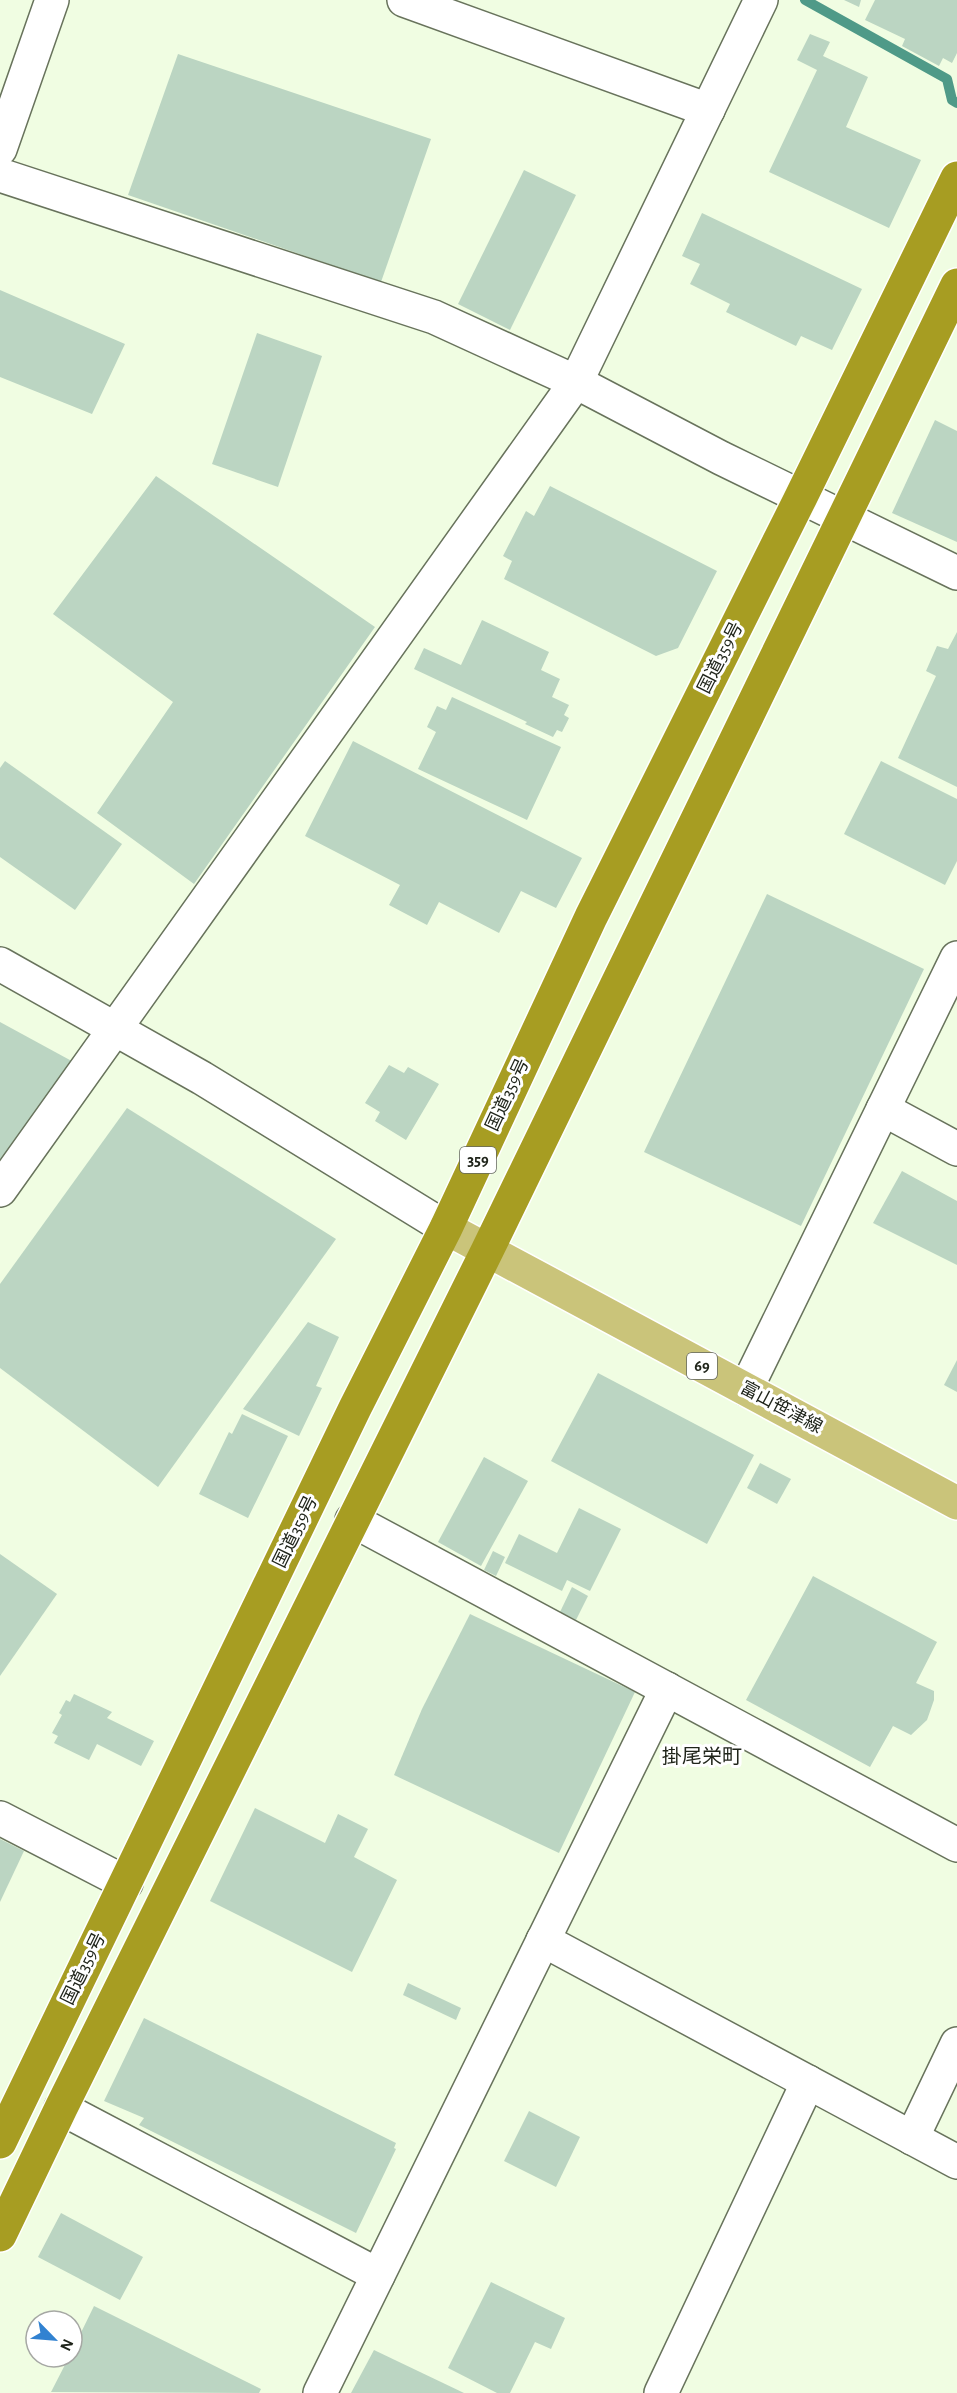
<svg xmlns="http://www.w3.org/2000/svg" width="957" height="2393" font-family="'Alegreya Sans','Noto Sans JP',sans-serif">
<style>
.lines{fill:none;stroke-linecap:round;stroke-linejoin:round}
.stream{stroke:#4f9a88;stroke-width:10}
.building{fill:#bbd5c2}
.minor-casing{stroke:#68735c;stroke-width:36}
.major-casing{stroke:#fff;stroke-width:36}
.highway-casing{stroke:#fff;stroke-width:36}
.minor{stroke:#fff;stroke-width:33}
.major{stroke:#cac47a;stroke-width:33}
.highway{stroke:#a79d22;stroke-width:33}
.labels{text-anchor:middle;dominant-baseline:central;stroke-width:6;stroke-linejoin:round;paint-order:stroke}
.shield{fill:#fff;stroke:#63665f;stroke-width:1.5}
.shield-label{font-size:16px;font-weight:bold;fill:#20251b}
.street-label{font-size:18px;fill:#20251b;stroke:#fff}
.neighbourhood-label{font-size:20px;fill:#20251b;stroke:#fff}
</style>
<rect width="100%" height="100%" fill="#f0fde2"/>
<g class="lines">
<!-- stream -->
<polyline class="stream" points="805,0 947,79 952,100 957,103"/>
</g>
<!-- building -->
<g class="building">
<polygon points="844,0 861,0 859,7"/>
<polygon points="875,0 957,0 957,53 952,63 943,58 939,66 902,46 905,39 865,20"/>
<polygon points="810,34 830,42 823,56 868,77 846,127 921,160 889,228 769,172 817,70 797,60"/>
<polygon points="178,54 431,139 381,282 128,195"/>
<polygon points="524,170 576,195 510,330 458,304"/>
<polygon points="702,213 862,289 832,350 801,336 796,346 726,312 730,304 690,284 700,264 682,256"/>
<polygon points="0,290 125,344 92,414 0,377"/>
<polygon points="257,333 322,356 278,487 212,464"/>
<polygon points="935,420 957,431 957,542 892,513"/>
<polygon points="156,476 375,627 194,884 97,813 173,702 53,614"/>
<polygon points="550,486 717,571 678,648 656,656 504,579 512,561 503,556 526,511 534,516"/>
<polygon points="482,620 549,652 541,670 560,679 552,697 569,705 564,715 569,718 562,732 557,730 553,737 525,724 527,722 414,669 424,648 461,665"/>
<polygon points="957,632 957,787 898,758 936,676 926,671 937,646 948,649"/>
<polygon points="452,697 561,747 527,820 418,769 436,732 427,727 437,706 446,710"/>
<polygon points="353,741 582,858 556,908 521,891 499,933 439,902 427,925 389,905 400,885 305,836"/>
<polygon points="5,761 122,844 75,910 0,857 0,768"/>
<polygon points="881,761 957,799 957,861 945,885 844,834"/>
<polygon points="767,894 924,969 801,1226 644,1152"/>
<polygon points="0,1022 79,1065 0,1169"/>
<polygon points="389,1065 404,1073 408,1067 439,1084 406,1140 375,1121 380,1112 365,1103"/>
<polygon points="127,1108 336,1239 158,1487 0,1368 0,1284"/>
<polygon points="902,1171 957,1201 957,1265 873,1223"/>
<polygon points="308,1322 339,1337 316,1386 322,1388 299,1436 243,1409"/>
<polygon points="957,1360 957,1392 944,1385"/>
<polygon points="598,1373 754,1455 707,1544 551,1461"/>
<polygon points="242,1414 288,1436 248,1518 199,1494 229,1432 232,1434"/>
<polygon points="484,1457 528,1481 481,1566 438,1542"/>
<polygon points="760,1463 791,1479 777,1504 747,1488"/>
<polygon points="579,1508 621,1529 590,1591 567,1580 562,1591 505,1563 519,1534 557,1553"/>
<polygon points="493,1551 505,1557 496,1576 484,1570"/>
<polygon points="0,1554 57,1594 0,1676"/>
<polygon points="813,1576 937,1642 916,1683 934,1691 934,1700 927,1720 911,1735 893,1726 870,1767 746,1700"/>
<polygon points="572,1587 588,1596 576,1620 560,1612"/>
<polygon points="470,1614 635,1692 559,1853 394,1775 422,1709"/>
<polygon points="74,1694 112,1712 107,1718 154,1741 141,1766 97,1744 89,1760 54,1743 58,1736 52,1733 62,1715 59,1713 66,1700 70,1702"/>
<polygon points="255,1808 325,1843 338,1814 368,1829 354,1857 397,1880 352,1972 210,1901"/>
<polygon points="0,1839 24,1851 0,1902"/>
<polygon points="408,1983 461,2008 456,2020 403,1995"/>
<polygon points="144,2018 396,2143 394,2148 396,2149 356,2233 139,2125 144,2118 104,2101"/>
<polygon points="529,2111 580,2137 556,2187 504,2161"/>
<polygon points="61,2213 143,2257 120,2300 38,2257"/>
<polygon points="491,2282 565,2318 551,2349 535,2342 510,2393 497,2393 448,2368"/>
<polygon points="94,2306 261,2389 259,2393 51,2392 69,2357 72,2357 72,2351"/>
<polygon points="374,2350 464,2393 351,2393"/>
</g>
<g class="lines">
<defs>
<g id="minor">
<polyline points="404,0 708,110"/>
<polyline points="0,149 52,0"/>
<polyline points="0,175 434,317 576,382 721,458 957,573"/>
<polyline points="0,964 202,1078 446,1228"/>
<polyline points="883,1109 957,1149"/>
<polyline points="0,1190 576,382 761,0"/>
<polyline points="746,1389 957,958"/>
<polyline points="352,1520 957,1845"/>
<polyline points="0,1818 126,1883"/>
<polyline points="543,1940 957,2162"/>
<polyline points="61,2108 378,2275"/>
<polyline points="912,2138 957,2044"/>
<polyline points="320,2393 667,1689"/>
<polyline points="661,2393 808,2082"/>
</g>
<polyline id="major" points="446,1228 957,1503"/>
<g id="highway">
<polyline points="0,2142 355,1408 446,1228 591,917 801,497 957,178"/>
<polyline points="0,2235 61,2108 487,1251 957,285"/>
</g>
</defs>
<!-- minor casing -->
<use href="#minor" class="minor-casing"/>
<!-- major casing -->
<use href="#major" class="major-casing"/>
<!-- highway casing -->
<use href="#highway" class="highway-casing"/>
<!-- minor -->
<use href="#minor" class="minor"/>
<!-- major -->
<use href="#major" class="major"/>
<!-- highway -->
<use href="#highway" class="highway"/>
</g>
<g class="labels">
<!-- shield labels -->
<g class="shield">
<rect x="460" y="1147" width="36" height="26" rx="4.5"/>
<rect x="687" y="1353" width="30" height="26" rx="4.5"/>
</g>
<g class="shield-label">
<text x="478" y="1160">359</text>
<text x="702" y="1366">69</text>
</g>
<!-- street labels -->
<g class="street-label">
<text transform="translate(721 658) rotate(-63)">国道359号</text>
<text transform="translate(508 1095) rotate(-65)">国道359号</text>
<text transform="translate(781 1408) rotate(28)">富山笹津線</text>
<text transform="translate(296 1532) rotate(-64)">国道359号</text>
<text transform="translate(84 1969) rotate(-64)">国道359号</text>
</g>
<!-- neighbourhood labels -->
<g class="neighbourhood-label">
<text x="702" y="1757">掛尾栄町</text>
</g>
</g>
<!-- north arrow -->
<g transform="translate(54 2339) rotate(115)"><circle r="28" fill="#ffffff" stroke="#a6a8a4" stroke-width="1.5"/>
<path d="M0-4.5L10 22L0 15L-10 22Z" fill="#3182d1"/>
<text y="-9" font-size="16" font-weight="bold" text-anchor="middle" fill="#20251b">N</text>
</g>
</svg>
